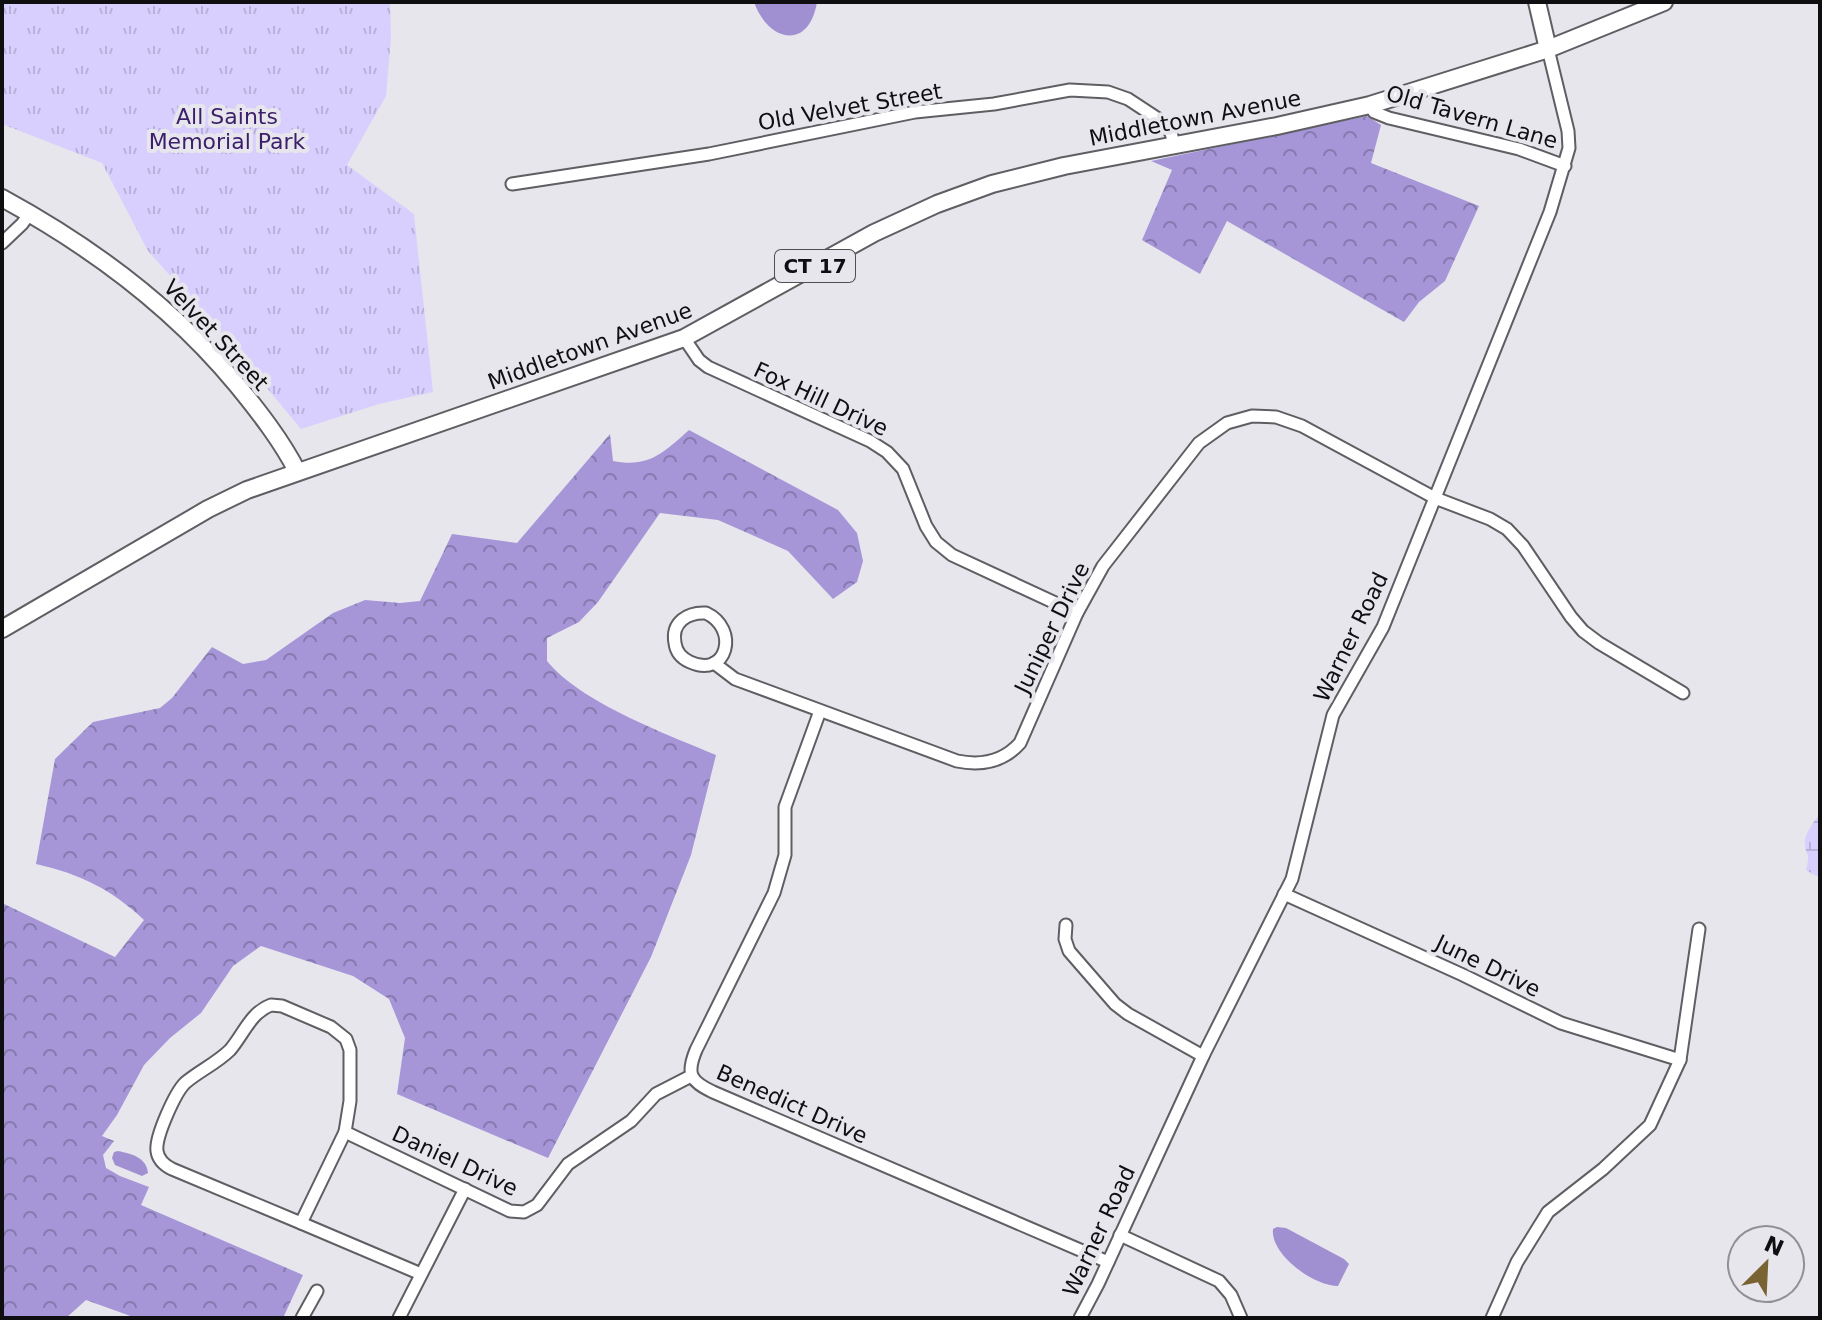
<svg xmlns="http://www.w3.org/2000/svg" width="1822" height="1320" font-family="'DejaVu Sans',sans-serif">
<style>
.forest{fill:url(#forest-crowns)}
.wetland{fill:url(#wetland-marsh)}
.park{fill:url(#park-tufts)}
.water{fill:#a090d2}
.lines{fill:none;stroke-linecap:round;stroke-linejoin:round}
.street-casing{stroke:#5f5e63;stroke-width:15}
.secondary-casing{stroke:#5f5e63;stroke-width:20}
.primary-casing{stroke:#5f5e63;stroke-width:20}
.street{stroke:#fff;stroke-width:11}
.secondary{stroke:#fff;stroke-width:16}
.primary{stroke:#fff;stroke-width:16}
.labels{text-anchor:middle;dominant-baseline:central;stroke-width:8;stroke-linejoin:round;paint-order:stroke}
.shield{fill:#e8e6ed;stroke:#505053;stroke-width:2}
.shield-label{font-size:20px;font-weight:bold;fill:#0f0f11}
.street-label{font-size:22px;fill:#0f0f11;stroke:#e8e6ed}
.park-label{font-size:22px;fill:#3b1f6b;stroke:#e8e6ed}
</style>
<defs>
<pattern id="forest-crowns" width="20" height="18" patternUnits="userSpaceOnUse" patternTransform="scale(2)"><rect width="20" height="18" fill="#a696d8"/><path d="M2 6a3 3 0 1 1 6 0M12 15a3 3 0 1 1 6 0" fill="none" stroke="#8679ae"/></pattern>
<pattern id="wetland-marsh" width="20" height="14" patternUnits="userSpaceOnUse" patternTransform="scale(2)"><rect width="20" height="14" fill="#d9cfff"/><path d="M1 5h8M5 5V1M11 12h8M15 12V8" fill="none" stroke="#b9b1da"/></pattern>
<pattern id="park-tufts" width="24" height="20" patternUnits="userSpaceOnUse" patternTransform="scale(2)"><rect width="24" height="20" fill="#d9cfff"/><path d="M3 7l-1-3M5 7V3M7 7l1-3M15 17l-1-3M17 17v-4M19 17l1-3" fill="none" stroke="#b9b1da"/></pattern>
</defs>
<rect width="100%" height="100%" fill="#e8e6ed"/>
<!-- forest -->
<g class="forest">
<polygon points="1367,116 1381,125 1371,163 1479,206 1445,281 1419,302 1404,322 1227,221 1200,274 1142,240 1172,170 1151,161"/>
<path d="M 689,430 L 838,510 L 857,533 L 863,561 L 857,582 L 833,599 L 788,551 L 718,520 L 660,513 L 598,602 L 579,622 L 547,638 L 547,661 C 580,702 666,734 716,755 L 691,855 L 651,957 L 548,1158 L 397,1094 L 405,1038 L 389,999 L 353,976 L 261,946 L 233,966 L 201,1013 L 170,1038 L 144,1065 L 117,1115 L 102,1136 L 114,1141 L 103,1155 L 106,1168 L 120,1176 L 149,1187 L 141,1205 L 303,1275 L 283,1318 L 136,1318 L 86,1300 L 66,1318 L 2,1318 L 2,903 L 115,957 L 144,920 C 111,889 80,874 36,864 L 55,759 L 93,722 L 160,708 L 172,698 L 212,647 L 243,664 L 266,660 L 333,613 L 365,600 L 400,603 L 420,601 L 452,534 L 517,543 L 610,434 L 613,461 C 649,468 663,453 689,430 Z"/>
</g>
<!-- wetland -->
<path class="wetland" d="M 1820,814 L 1820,875 L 1816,876 L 1806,870 C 1811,851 1806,858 1805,844 C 1804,834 1814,821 1820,814 Z"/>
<!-- park -->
<polygon class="park" points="2,2 390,2 391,38 386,96 347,165 414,214 433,392 379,404 301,429 216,327 148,251 102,163 2,124"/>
<!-- water -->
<g class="water">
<path d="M 754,2 L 817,2 C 809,51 768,42 754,2 Z"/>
<path d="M 118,1151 C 132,1154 146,1157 148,1173 L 142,1176 L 115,1165 L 112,1158 L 114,1152 Z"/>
<path d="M 1277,1227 L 1286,1228 L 1344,1259 L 1349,1264 L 1338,1286 C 1313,1286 1270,1254 1273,1229 Z"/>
</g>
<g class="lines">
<defs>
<g id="street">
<polyline points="1370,105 1374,112 1389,118 1519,149 1565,166"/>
<polyline points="512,184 709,154 915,112 994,104 1070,90 1108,92 1128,99 1163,122 1171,133 1174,144"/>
<polyline points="2,243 22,224 30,213"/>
<polyline points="684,338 699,360 708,367 870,441 887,452 903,469 926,526 936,542 952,555 1077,613"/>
<path d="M 706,613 C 740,629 727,679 690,662 C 681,658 676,651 675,643 C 671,622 688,612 706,613 Z"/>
<path d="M 714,663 L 735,679 L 957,761 C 981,766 1003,762 1020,743 L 1077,613 L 1103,566 L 1199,443 L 1227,423 L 1252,416 L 1276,417 L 1302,426 L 1435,498 L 1490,519 L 1507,529 L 1523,546 L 1571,617 L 1583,631 L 1599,643 L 1683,693"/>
<path d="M 820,711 L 785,807 L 785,855 L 774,893 L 696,1050 C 686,1074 690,1081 713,1092 L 1108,1262"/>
<polyline points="1284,894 1463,975 1561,1023 1680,1060"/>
<polyline points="1066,925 1065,939 1069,951 1115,1004 1128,1014 1203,1056"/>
<path d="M 271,1005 L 282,1006 L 331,1027 L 346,1039 L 350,1050 L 350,1101 L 345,1132 L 301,1223 L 172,1169 C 164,1165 158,1159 157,1151 C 155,1137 175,1093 185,1083 C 199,1071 217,1063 230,1050 C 243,1035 251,1012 271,1005 Z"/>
<polyline points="345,1132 510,1211 524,1212 537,1205 568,1164 631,1121 656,1094 691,1076"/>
<polyline points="301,1223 421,1274"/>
<polyline points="1120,1235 1219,1281 1231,1295 1241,1318"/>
<polyline points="302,1318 317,1291"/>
<polyline points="399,1318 465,1189"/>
<polyline points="1080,1318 1098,1284 1203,1056 1292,879 1333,715 1383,627 1550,212 1569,148 1568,131 1548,49"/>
<polyline points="1492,1318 1517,1262 1548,1212 1603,1169 1650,1125 1680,1060 1699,929"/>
</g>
<g id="secondary">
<polyline points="1537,2 1548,49"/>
<path d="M 2,198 C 92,247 172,306 237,385 C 259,412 281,440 297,471"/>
</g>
<polyline id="primary" points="2,629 208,509 247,490 684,338 874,233 937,204 992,184 1064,166 1277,126 1370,105 1548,49 1664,2"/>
</defs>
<!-- street casing -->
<use href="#street" class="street-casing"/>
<!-- secondary casing -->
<use href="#secondary" class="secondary-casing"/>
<!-- primary casing -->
<use href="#primary" class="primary-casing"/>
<!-- street -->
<use href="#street" class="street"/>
<!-- secondary -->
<use href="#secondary" class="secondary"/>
<!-- primary -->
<use href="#primary" class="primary"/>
</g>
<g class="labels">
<!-- shield labels -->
<rect class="shield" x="775" y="250" width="80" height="32" rx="6"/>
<g class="shield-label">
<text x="815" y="266">CT 17</text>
</g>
<!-- street labels -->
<g class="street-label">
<text transform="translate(850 107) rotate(-10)">Old Velvet Street</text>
<text transform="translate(1472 117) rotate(16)">Old Tavern Lane</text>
<text transform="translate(1195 118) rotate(-11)">Middletown Avenue</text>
<text transform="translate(216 335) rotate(47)">Velvet Street</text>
<text transform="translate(590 346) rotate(-20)">Middletown Avenue</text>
<text transform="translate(821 399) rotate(25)">Fox Hill Drive</text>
<text transform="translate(1052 628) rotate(-64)">Juniper Drive</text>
<text transform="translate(1351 637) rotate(-64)">Warner Road</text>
<text transform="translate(1488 966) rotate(26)">June Drive</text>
<text transform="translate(792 1104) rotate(24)">Benedict Drive</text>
<text transform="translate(455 1161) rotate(25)">Daniel Drive</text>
<text transform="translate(1099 1231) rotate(-65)">Warner Road</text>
</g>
<!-- park labels -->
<g class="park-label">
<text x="227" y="116">All Saints<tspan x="227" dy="25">Memorial Park</tspan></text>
</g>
</g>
<!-- border -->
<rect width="1822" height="1320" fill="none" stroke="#0f0f11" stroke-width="8"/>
<!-- north arrow -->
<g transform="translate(1766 1264) rotate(24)"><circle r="38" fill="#e8e6ed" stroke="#919095" stroke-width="2"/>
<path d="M0-6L14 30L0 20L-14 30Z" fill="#7a6333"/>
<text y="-12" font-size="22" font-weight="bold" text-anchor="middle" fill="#0f0f11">N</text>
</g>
</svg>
